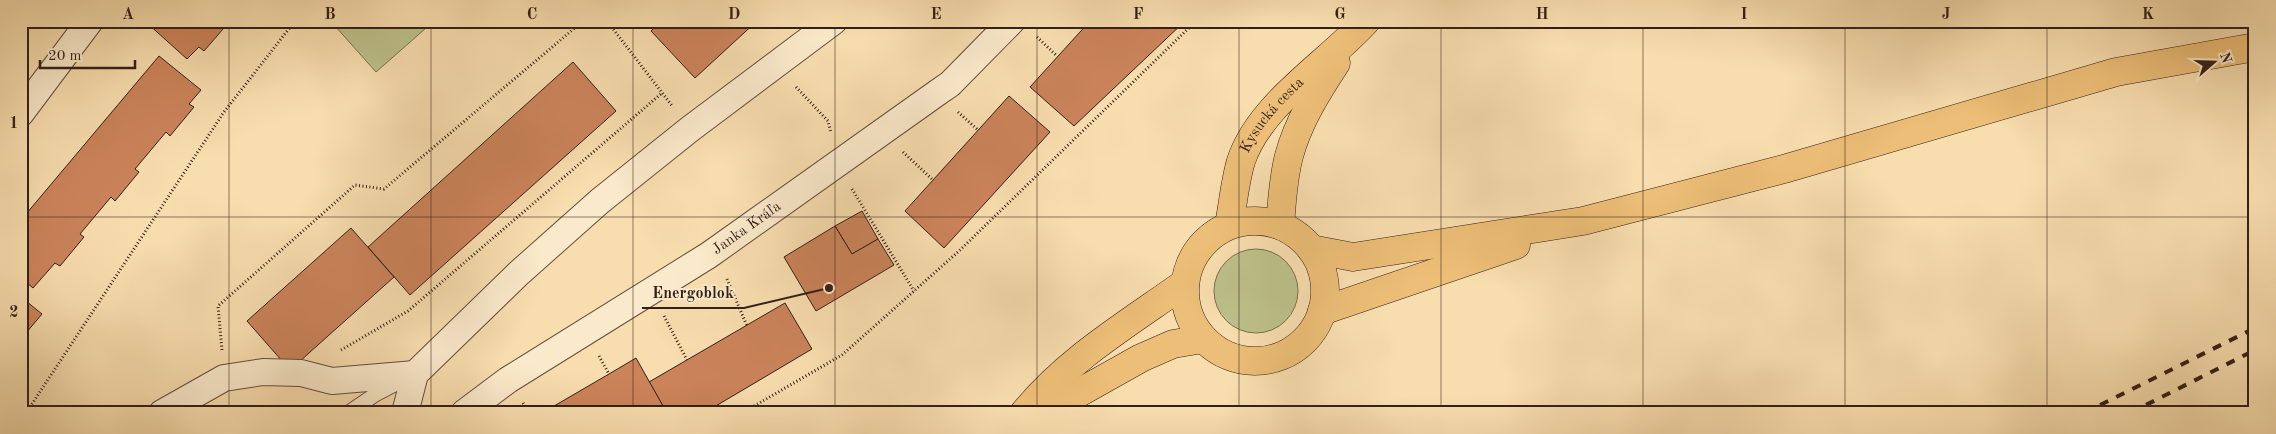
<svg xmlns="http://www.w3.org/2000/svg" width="2276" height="434" font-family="'Old Standard TT',serif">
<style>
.green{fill:#bdc18b;stroke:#787052}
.building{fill:#cb835a;stroke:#331f18}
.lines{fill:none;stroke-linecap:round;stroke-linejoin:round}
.lane-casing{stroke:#644e3e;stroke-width:16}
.street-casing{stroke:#644e3e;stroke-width:28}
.primary-casing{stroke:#331f18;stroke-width:29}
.path{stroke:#331f18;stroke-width:3;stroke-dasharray:1 2.5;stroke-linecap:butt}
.lane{stroke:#fae9ca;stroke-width:14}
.street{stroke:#fae9ca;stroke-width:26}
.primary{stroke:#ecbe77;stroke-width:28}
.rail{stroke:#331f18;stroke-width:4;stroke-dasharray:9 9;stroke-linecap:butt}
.grid{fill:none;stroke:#331f18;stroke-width:1;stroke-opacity:0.55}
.labels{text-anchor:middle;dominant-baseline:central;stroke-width:4;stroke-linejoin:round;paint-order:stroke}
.street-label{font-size:15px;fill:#331f18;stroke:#fae9ca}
.leader{fill:none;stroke:#331f18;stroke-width:2}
.callout-dot{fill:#331f18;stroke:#fae9ca;stroke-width:2}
.callout-label{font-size:16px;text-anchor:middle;font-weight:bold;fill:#331f18;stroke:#fae9ca;stroke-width:4;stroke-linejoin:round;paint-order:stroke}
.neatline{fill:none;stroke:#331f18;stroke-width:2}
.grid-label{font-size:16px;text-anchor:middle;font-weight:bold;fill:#331f18}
</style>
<rect width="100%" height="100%" fill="#f8ddae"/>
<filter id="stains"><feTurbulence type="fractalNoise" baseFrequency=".004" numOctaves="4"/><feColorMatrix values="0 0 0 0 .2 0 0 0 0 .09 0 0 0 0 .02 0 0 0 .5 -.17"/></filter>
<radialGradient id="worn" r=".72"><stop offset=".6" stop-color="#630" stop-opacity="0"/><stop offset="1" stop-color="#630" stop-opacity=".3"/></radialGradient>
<!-- green -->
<g class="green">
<polygon points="340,21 434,21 376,72 335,26"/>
<circle cx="1256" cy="291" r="42"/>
</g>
<!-- building -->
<g class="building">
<polygon points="149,21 230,21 204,51 199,47 187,59 147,23"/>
<polygon points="661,21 757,21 695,78 651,31"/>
<polygon points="1090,21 1185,21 1074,126 1030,87"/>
<polygon points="159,56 201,90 189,104 194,107 170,136 166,132 135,169 139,172 115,201 111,197 80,234 84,237 60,266 55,263 33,288 21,278 21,220"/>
<polygon points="573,62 616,111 410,295 368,247"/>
<polygon points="1009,96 1050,132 944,248 905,211"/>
<polygon points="862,211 878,239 852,254 835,226"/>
<polygon points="835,226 852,254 878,239 894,265 816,311 784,257"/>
<polygon points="351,228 394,277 290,370 247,321"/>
<polygon points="21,297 42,314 21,339"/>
<polygon points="785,303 812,349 704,413 667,413 649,382"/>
<polygon points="636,358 667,413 542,413 609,374"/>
</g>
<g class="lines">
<defs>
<polyline id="lane" points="348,413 376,394 401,381"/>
<g id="street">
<polyline points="21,113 90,21"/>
<polyline points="162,413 224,378 263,372 301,373 332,381 415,374"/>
<polyline points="405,413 415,374 519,273 600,201 690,129 834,21"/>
<path id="s1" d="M 464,413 L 508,380 L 709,255 L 937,93 L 950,84 L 1012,21"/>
</g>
<g id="primary">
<circle cx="1255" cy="291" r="70"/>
<path id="s2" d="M 1229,225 C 1233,204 1235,181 1241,161 C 1260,104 1327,64 1366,21"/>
<path d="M 1280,225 C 1282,202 1283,178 1289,156 C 1298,122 1317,92 1336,63"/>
<polyline points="1311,249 1353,257 1583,221 1784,169 2116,72 2255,47"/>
<polyline points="1322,311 1516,245"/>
<path d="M 1024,413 C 1068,359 1129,323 1185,283"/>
<polyline points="1043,413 1141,358 1173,344 1203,339"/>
</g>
</defs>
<!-- lane casing -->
<use href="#lane" class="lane-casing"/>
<!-- street casing -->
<use href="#street" class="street-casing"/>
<!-- primary casing -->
<use href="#primary" class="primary-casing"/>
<!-- path -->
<g class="path">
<polyline points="607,21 673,107"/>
<polyline points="611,27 618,21"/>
<polyline points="1037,37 1057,56"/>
<polyline points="796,87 828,121 831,133"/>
<polyline points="958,112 978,130"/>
<polyline points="903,152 933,180"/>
<polyline points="852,189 914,291"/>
<polyline points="727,279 747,326"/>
<polyline points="664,316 687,360"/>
<polyline points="222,350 218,306 355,185 384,189 583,21"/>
<polyline points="341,350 408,311 662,93"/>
<polyline points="599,356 609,374"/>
<polyline points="523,403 529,413"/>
<polyline points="26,413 224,112 295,21"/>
<polyline points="742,413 842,355 959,251 1196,21"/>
</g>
<!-- lane -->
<use href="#lane" class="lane"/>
<!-- street -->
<use href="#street" class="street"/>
<!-- primary -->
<use href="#primary" class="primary"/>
<!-- rail -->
<g class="rail">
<polyline points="2084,413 2255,328"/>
<polyline points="2130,413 2255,350"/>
</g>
</g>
<!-- grid -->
<path class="grid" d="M 229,21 L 229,413M 431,21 L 431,413M 633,21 L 633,413M 835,21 L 835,413M 1037,21 L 1037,413M 1239,21 L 1239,413M 1441,21 L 1441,413M 1643,21 L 1643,413M 1845,21 L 1845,413M 2047,21 L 2047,413M 21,217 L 2255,217"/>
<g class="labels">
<!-- street labels -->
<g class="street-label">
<text stroke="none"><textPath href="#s2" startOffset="121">Kysucká cesta</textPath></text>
<text stroke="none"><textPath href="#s1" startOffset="338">Janka Kráľa</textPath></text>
</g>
</g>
<!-- callouts -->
<path class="leader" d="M829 288L744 308H642"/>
<circle class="callout-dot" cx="829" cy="288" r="5"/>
<g class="callout-label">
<text x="693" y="298">Energoblok</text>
</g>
<!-- margin -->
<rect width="2276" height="434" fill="none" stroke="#f8ddae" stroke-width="55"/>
<!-- north arrow -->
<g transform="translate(2214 62) rotate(70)" stroke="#fae9ca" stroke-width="4" paint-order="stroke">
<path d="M0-4L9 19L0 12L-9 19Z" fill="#331f18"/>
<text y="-8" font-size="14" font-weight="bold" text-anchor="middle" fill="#331f18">N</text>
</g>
<!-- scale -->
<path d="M40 60v8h95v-8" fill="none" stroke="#331f18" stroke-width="2.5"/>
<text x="48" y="60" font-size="15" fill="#331f18" stroke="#fae9ca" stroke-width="4" paint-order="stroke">20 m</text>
<rect x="28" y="28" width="2220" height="378" class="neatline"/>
<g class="grid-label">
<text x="128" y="19">A</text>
<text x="330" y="19">B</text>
<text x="532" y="19">C</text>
<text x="734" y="19">D</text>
<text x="936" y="19">E</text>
<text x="1138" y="19">F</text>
<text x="1340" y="19">G</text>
<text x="1542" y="19">H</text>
<text x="1744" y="19">I</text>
<text x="1946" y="19">J</text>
<text x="2148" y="19">K</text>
<text x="14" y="128">1</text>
<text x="14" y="317">2</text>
</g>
<rect width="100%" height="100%" filter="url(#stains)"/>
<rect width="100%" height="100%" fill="url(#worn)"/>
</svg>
